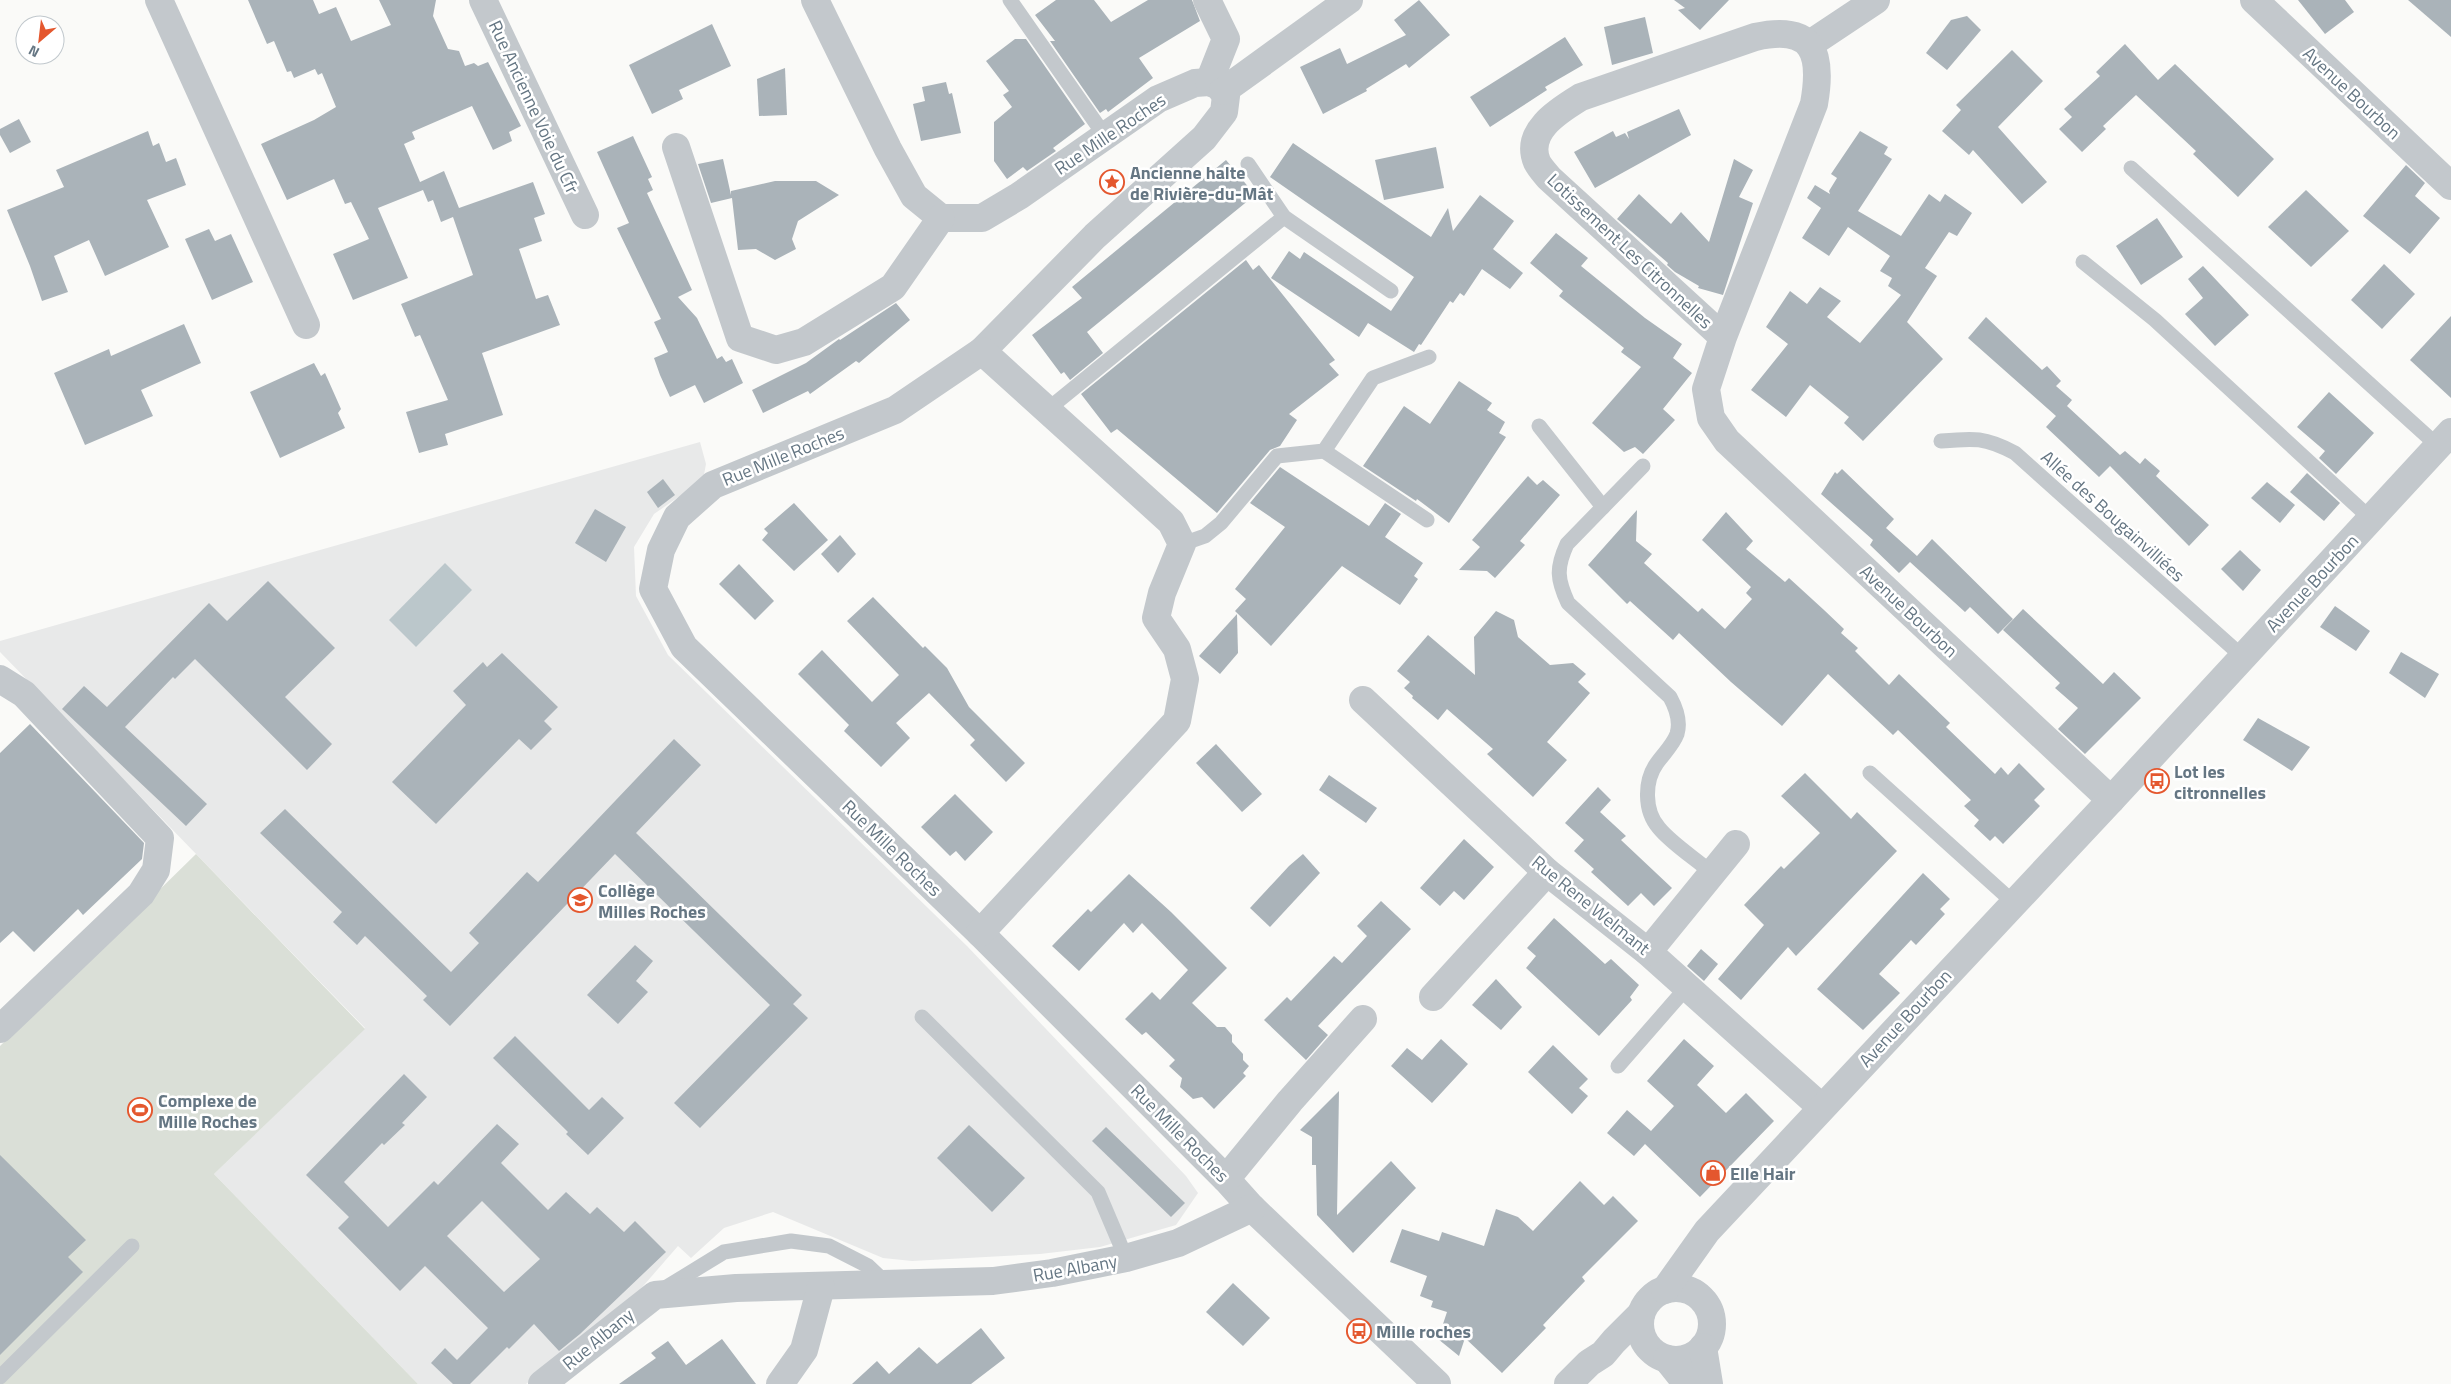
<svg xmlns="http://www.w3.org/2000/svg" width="2451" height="1384" font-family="'Titillium Web',sans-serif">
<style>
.built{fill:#e8e9e9}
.green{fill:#dadfd7}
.water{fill:#bbc7cb}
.building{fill:#aab3b9;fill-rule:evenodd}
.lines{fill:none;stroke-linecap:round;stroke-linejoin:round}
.service{stroke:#c3c8cc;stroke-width:15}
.minor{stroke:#c3c8cc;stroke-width:28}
.tertiary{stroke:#c3c8cc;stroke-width:28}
.labels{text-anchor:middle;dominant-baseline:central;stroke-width:5;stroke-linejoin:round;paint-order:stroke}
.street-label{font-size:18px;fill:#657683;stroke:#fff}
.poi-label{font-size:18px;font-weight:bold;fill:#657683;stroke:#fff;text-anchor:start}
</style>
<rect width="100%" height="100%" fill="#fafaf8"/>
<!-- built -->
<polygon class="built" points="700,442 706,464 703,480 654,514 634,547 636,596 668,655 967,946 1186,1176 1198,1193 1176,1225 1100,1247 1040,1254 912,1261 883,1258 773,1212 724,1228 691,1258 678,1246 631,1300 526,1384 418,1384 214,1174 365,1028 0,652 0,641"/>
<!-- green -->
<polygon class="green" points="196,854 365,1029 214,1174 418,1384 0,1384 0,1046"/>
<!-- water -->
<polygon class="water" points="445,563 472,590 416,647 389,620"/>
<!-- building -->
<g class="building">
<polygon points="248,0 313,0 319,14 336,7 351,41 391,25 379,0 436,0 433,16 448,49 459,51 465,66 474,63 478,66 488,62 521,126 509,132 512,141 493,150 472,106 412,132 415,139 404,144 420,182 444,171 459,208 533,182 545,214 534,218 542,241 519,249 536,299 548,295 560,325 482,353 503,415 445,434 448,445 419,453 406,412 448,400 420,335 415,337 401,304 473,275 453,217 441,222 433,200 428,202 423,190 378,208 408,278 353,300 333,254 369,239 351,202 345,204 334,179 287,200 261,144 314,120 336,107 322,73 318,75 315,69 294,78 291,71 287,72 274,41 267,44"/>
<polygon points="1056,0 1094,0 1111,22 1148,0 1192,0 1200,21 1139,58 1153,78 1108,112 1106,109 1100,113 1050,41 1055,41 1035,15"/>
<polygon points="1419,0 1450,35 1409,68 1406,64 1366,89 1367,91 1323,114 1300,67 1340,48 1347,64 1406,35 1394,20"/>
<polygon points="1674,0 1729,0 1700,30 1678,10 1685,8"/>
<polygon points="2298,0 2345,0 2354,12 2325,34"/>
<polygon points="2408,0 2451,0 2451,37"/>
<polygon points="1967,16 1981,30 1947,70 1926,53 1951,20"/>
<polygon points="1645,17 1653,53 1612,65 1604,27"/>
<polygon points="712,24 731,66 679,90 683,99 652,114 629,65"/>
<polygon points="1565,37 1583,65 1545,87 1547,90 1490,127 1470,97"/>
<polygon points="1015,39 1026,39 1085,124 1053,148 1056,151 1027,171 1023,167 1007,179 994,161 994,122 1012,107 1003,95 1009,91 986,61"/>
<polygon points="2125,44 2158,80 2175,64 2274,159 2238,197 2193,154 2196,151 2136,95 2103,126 2106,129 2082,152 2059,129 2072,117 2064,109 2100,76 2096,72"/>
<polygon points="2012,50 2043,81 1998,127 2047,182 2022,204 1973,150 1969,155 1942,131 1961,110 1956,105"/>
<polygon points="785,68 787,115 759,116 757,79"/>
<polygon points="946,82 949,94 952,93 961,133 921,141 913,104 925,101 922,87"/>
<polygon points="1679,109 1691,135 1595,188 1574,152 1613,131 1616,137 1625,133 1629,139 1627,132"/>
<polygon points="19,119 31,142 10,153 0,135 0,129"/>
<polygon points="148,131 153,146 159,143 166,162 176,158 186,185 147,200 169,247 105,276 89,240 54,256 68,292 42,301 30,266 7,210 64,187 56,170"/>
<polygon points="1860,131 1888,147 1884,154 1892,159 1858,211 1901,236 1929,194 1940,202 1945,194 1972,213 1957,236 1949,232 1925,268 1937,276 1907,322 1943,359 1863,441 1844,423 1849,417 1810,385 1786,417 1751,390 1788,344 1766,327 1790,291 1807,304 1820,287 1841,301 1827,317 1860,343 1901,295 1888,286 1892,278 1880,271 1890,256 1848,227 1829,256 1802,238 1821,208 1807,198 1815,185 1830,194 1829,191 1837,178 1831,174"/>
<polygon points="633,136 652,177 648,179 653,190 647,193 692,290 678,297 697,318 717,359 722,356 726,362 732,359 743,383 704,403 695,385 670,397 660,375 654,358 668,352 654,322 661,319 617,228 629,223 597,152"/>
<polygon points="1293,143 1431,237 1448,208 1453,231 1480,195 1514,221 1493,249 1523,273 1510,289 1482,269 1464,296 1460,293 1453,303 1450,301 1421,345 1419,344 1414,352 1368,323 1359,337 1271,278 1289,251 1300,259 1304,252 1391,311 1414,277 1270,177"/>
<polygon points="1436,147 1444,188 1384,200 1375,160"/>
<polygon points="723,159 731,195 731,191 775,181 816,181 839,195 798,221 792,239 796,249 775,260 756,249 738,250 732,198 711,203 698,164"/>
<polygon points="1734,159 1753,170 1739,197 1753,203 1723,295 1698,288 1699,286 1675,272 1667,265 1668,263 1617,219 1639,194 1671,224 1681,212 1709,242"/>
<polygon points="1226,160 1255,195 1087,332 1103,353 1070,380 1064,372 1061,374 1032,335 1082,298 1072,287"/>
<polygon points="2406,165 2425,183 2415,196 2440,218 2410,254 2363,216"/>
<polygon points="2306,190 2349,231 2311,267 2268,227"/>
<polygon points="2157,218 2183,257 2141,285 2116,246"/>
<polygon points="209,229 215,241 231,234 253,282 212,300 185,239"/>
<polygon points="1556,233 1588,258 1581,266 1645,318 1682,344 1673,358 1692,373 1663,409 1675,420 1643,454 1635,447 1624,452 1592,423 1641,367 1621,352 1624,348 1559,296 1563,291 1530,263"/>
<polygon points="1246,260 1253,270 1259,265 1335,360 1329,364 1339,375 1289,414 1297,420 1280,446 1270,450 1217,513 1117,429 1111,433 1081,394"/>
<polygon points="2384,264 2415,294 2382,329 2351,300"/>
<polygon points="2203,266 2249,315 2215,346 2185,314 2203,298 2188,279"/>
<polygon points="896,303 910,320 872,352 859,363 856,361 810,394 808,391 763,413 752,390 806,363 839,339 840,340"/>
<polygon points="2451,316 2451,398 2410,360"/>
<polygon points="1986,317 2042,370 2047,366 2061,381 2056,386 2072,400 2067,406 2120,455 2125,451 2140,464 2145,458 2160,471 2156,476 2209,525 2189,546 2110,466 2099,477 2046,427 2056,416 1968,338"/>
<polygon points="184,324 201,363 141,390 153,416 85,445 54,373 109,349 111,356"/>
<polygon points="314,363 321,376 325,373 341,409 338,413 345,428 280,458 250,392"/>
<polygon points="1459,381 1492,403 1487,410 1505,422 1499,433 1506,437 1449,523 1417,499 1416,501 1363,466 1404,406 1430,424"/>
<polygon points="2329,392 2374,433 2336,474 2319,458 2325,451 2297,427"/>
<polygon points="1280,467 1369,526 1385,503 1401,514 1385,537 1423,563 1414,576 1418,579 1400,605 1342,566 1271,646 1235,611 1246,599 1235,589 1285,527 1250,503"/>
<polygon points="1842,469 1894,519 1886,528 1917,556 1932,539 2013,619 1998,634 1970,607 1965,612 1910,562 1899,573 1870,545 1873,540 1821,494 1835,472 1837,474"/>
<polygon points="2307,473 2340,503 2324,521 2290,492"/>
<polygon points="1528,476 1537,485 1543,480 1560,495 1520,541 1525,545 1495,578 1487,571 1459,570 1480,547 1472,540"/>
<polygon points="663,479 675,495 658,508 647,492"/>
<polygon points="2267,482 2295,505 2280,523 2251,498"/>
<polygon points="794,503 828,540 794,571 762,540 768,533 764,529"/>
<polygon points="595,509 626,527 606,562 575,543"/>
<polygon points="1637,510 1636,541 1652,554 1644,563 1698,612 1702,608 1725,629 1752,599 1746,593 1751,587 1702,540 1726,512 1753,541 1746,549 1785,582 1789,578 1824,610 1844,629 1841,633 1858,648 1855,651 1889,685 1899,674 1950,723 1946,727 1995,774 2001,767 2008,775 2019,763 2045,789 2034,800 2040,806 2003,844 1995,836 1990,841 1974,826 1979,820 1964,806 1971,800 1898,730 1893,735 1828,674 1782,726 1731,682 1679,633 1673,640 1630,601 1627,604 1588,565"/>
<polygon points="840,535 856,554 838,573 821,554"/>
<polygon points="2240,550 2261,570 2243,591 2221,569"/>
<polygon points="739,564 774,601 755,620 719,584"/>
<polygon points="268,581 335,648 285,697 332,744 307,770 195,659 175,679 173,677 125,727 207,804 186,826 62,709 84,686 107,707 209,603 227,621"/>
<polygon points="873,597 923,648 925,646 947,668 969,707 1025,763 1006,782 970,745 975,740 929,693 896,723 910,738 881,767 844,731 849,725 798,674 822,650 872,702 899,675 847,621"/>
<polygon points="2335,606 2370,631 2356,651 2320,627"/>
<polygon points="2023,609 2103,684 2114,672 2141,698 2085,754 2058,729 2078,708 2055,688 2060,683 2003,630"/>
<polygon points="1496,611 1514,620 1518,637 1550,665 1573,663 1586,674 1578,682 1590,693 1547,742 1567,760 1533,797 1487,754 1493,749 1447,709 1438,720 1412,698 1413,696 1404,688 1410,682 1397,671 1428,635 1475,675 1474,637"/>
<polygon points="1237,614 1238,653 1220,674 1199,656"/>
<polygon points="2401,652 2439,674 2425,698 2389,673"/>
<polygon points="502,653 558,707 544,721 552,729 531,750 519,739 436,824 392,782 466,705 453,691 483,662 487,667"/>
<polygon points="2258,718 2310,747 2292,771 2243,740"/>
<polygon points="30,724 144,843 142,859 83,915 78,909 34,952 13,931 0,943 0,753"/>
<polygon points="674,739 701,765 636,833 802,995 793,1004 808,1018 700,1128 674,1103 770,1005 615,854 450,1026 423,1000 427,996 365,936 357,945 333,922 342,912 260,833 285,809 451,972 479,943 469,933 527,872 538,882"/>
<polygon points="1216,744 1262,794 1242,812 1196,763"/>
<polygon points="1805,773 1851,819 1857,812 1897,851 1796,956 1788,947 1741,1000 1718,979 1764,925 1744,905 1781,866 1784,869 1820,833 1781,796"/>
<polygon points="1329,775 1377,808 1366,823 1319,790"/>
<polygon points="1598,787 1611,800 1600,812 1626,836 1621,840 1672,888 1654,906 1641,893 1628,906 1591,872 1594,869 1574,851 1584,840 1565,823"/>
<polygon points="955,794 993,832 965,861 956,851 950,856 921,827"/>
<polygon points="1464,839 1494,867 1464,900 1454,891 1440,906 1420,888"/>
<polygon points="1303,854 1320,873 1270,927 1250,908 1289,866"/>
<polygon points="1923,873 1950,899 1940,909 1945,914 1916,945 1911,940 1879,974 1900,993 1863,1030 1817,989"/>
<polygon points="1129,874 1171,912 1227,968 1192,1003 1217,1027 1225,1027 1232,1035 1232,1042 1243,1054 1243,1060 1249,1066 1243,1073 1246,1076 1214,1109 1202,1097 1193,1099 1180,1087 1182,1078 1169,1066 1175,1060 1146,1032 1142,1035 1125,1019 1152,992 1160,1000 1188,970 1142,923 1133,933 1124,923 1079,971 1052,946 1088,909 1091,912"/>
<polygon points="1381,901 1411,929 1318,1026 1328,1035 1306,1060 1264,1020 1287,997 1291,1001 1334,956 1342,963 1367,936 1357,926"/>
<polygon points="1554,918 1605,964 1611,959 1639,985 1630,997 1632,1000 1599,1036 1526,968 1536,956 1527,948"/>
<polygon points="635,945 653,961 636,981 648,992 618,1024 587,995"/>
<polygon points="1701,949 1718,964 1704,981 1687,966"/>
<polygon points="1496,979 1522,1007 1501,1030 1472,1005"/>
<polygon points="515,1036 589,1110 602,1097 624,1118 588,1155 566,1134 568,1132 493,1058"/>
<polygon points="1441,1039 1468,1064 1432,1103 1391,1066 1407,1048 1422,1060"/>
<polygon points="1684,1039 1714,1066 1697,1085 1726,1113 1746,1093 1774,1121 1700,1197 1645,1144 1634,1156 1607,1133 1627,1110 1651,1131 1674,1106 1647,1081"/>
<polygon points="1553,1045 1588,1079 1579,1088 1588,1096 1572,1114 1528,1072"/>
<path d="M 404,1074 L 427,1097 L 402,1123 L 405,1125 L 384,1145 L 382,1143 L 344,1182 L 388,1227 L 434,1181 L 438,1185 L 497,1124 L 519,1144 L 501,1163 L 548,1210 L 566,1192 L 590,1214 L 597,1207 L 624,1232 L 635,1221 L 666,1252 L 580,1334 L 559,1351 L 534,1324 L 509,1349 L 507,1347 L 470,1384 L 453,1384 L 431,1363 L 445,1348 L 457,1360 L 488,1328 L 425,1266 L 400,1291 L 338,1228 L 349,1217 L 306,1175 ZM 482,1201 L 540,1259 L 504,1292 L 447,1236 Z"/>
<polygon points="1339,1091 1337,1215 1391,1161 1416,1188 1353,1253 1317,1215 1316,1165 1312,1165 1312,1137 1300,1130"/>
<polygon points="969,1125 1025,1178 992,1212 937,1158"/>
<polygon points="1106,1127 1185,1203 1171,1217 1092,1141"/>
<polygon points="0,1155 86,1240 68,1257 83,1272 0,1355"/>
<polygon points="1580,1181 1604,1205 1613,1196 1638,1221 1582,1277 1585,1281 1543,1325 1546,1328 1502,1373 1465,1338 1459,1356 1438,1339 1447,1312 1431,1307 1433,1301 1420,1296 1427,1276 1390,1262 1402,1229 1439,1241 1442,1232 1484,1246 1496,1209 1518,1217 1533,1231"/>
<polygon points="1233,1283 1270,1318 1243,1346 1206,1312"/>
<polygon points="981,1328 1005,1358 971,1384 852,1384 877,1361 889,1374 919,1347 937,1364"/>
<polygon points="722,1339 756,1384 619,1384 656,1358 651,1353 668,1341 686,1365"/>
</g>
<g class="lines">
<!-- service -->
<g class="service">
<polyline points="1010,0 1105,136"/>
<polyline points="1248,164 1284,217 1391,291"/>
<polyline points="2131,168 2438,446"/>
<polyline points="2083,262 2155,320 2371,519"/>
<polyline points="1047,410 1284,217"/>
<polyline points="1539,426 1603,507"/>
<path d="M 1941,441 C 1974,438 1985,437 2015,453 L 2243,657"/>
<polyline points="1324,451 1427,520"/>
<path d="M 1643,466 L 1567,544 C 1556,568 1557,579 1568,603 L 1670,697 C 1676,708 1681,721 1677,734 C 1673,745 1664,753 1657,763 C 1644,781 1644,811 1659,828 C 1672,844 1696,859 1712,873"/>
<polyline points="1182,544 1205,536 1221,523 1277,456 1324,451 1373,378 1429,357"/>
<polyline points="1870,773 2013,902"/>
<polyline points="922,1017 1098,1192 1126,1258"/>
<polyline points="1618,1066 1687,987"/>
<polyline points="662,1290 724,1252 791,1241 829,1246 868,1266 886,1283"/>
<polyline points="0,1377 132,1246"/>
</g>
<!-- minor -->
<g class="minor">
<polyline points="159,0 306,325"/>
<polyline points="483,0 585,215"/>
<polyline points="815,0 888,149 914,196 941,218 982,218 1019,196 1158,99 1195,83 1209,82 1219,86 1226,96 1224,112 1204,138 1095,236 982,351 895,410 713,485 677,517 661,550 653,589 684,647 980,933 1226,1179 1252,1208 1437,1384"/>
<polyline points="1207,0 1226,39 1209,82"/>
<polyline points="2254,0 2451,186"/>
<polyline points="1810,44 1876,0"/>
<polyline points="1223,91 1349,0"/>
<polyline points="676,147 740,338 776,350 804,342 893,287 941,218"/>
<path d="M 1723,337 L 1549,178 C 1545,173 1540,168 1537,162 C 1524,131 1560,110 1581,97 L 1755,37 C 1814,24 1823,53 1814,104 L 1723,337 L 1706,389 L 1711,418 L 1727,441 L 2111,800"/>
<polyline points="0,679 24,694 160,838 156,870 141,894 0,1029"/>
<polyline points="1363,700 1547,872 1648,952 1821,1107"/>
<polyline points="980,933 1177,721 1185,679 1177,649 1156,618 1162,593 1182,544 1171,522 982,351"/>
<polyline points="1648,952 1736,844"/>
<polyline points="1433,997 1547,872"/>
<polyline points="1226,1179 1290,1101 1363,1019"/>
<polyline points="542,1384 655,1295 736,1288 993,1281 1052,1273 1126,1258 1178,1243 1252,1208"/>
<polyline points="780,1384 804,1350 821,1287"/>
</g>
<!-- tertiary -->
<g class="tertiary">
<circle cx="1676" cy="1324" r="36"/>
<polyline points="1665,1290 1707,1231 2111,800 2451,432"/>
<polyline points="1703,1347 1709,1384"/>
<polyline points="1667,1359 1687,1384"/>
<polyline points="1568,1384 1589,1363 1603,1354 1614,1341 1641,1314"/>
</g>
</g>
<!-- icons -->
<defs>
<symbol id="sight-ring" viewBox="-11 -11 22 22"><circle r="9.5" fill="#fff" stroke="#e4572e" stroke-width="1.5"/><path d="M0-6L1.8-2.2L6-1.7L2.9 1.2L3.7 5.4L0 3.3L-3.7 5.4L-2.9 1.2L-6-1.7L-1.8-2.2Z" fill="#e4572e"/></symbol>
<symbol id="bus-ring" viewBox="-11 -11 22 22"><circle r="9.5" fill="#fff" stroke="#e4572e" stroke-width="1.5"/><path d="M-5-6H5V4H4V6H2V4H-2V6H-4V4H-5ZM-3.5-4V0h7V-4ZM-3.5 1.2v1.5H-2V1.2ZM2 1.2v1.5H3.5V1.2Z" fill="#e4572e"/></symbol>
<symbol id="school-ring" viewBox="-11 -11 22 22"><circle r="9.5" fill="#fff" stroke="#e4572e" stroke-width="1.5"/><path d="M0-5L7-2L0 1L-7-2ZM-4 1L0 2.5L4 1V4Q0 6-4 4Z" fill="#e4572e"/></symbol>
<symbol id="stadium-ring" viewBox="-11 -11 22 22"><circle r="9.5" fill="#fff" stroke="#e4572e" stroke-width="1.5"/><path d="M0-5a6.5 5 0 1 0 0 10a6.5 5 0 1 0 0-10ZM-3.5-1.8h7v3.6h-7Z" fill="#e4572e"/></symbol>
<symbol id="shop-ring" viewBox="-11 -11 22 22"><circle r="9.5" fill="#fff" stroke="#e4572e" stroke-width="1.5"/><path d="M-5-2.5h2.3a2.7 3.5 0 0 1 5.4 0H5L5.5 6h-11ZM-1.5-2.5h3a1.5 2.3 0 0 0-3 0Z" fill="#e4572e"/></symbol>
</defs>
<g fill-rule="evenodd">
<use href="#sight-ring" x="1098" y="168" width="28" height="28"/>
<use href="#bus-ring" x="2143" y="767" width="28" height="28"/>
<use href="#school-ring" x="566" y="886" width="28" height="28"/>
<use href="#stadium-ring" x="126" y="1096" width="28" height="28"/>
<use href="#shop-ring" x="1699" y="1159" width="28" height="28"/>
<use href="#bus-ring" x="1345" y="1317" width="28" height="28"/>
</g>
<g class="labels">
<!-- street labels -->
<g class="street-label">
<text transform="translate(2352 93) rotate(43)">Avenue Bourbon</text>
<text transform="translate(534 107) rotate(65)">Rue Ancienne Voie du Cfr</text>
<text transform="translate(1110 134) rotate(-34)">Rue Mille Roches</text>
<text transform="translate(1630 251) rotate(43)">Lotissement Les Citronnelles</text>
<text transform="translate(783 456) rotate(-22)">Rue Mille Roches</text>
<text transform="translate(2113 516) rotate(42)">Allée des Bougainvilliées</text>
<text transform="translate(2312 583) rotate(-47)">Avenue Bourbon</text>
<text transform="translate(1909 611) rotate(43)">Avenue Bourbon</text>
<text transform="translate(892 848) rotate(44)">Rue Mille Roches</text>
<text transform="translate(1591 905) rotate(39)">Rue Rene Welmant</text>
<text transform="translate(1905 1018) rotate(-47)">Avenue Bourbon</text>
<text transform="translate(1180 1133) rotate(45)">Rue Mille Roches</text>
<text transform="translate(1075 1268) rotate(-10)">Rue Albany</text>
<text transform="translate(598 1339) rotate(-39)">Rue Albany</text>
</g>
<!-- poi labels -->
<g class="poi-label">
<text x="1130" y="172">Ancienne halte<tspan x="1130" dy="21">de Rivière-du-Mât</tspan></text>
<text x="2174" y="771">Lot les<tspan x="2174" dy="21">citronnelles</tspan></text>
<text x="598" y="890">Collège<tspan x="598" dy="21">Milles Roches</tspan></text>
<text x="158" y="1100">Complexe de<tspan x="158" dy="21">Mille Roches</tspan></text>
<text x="1730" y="1173">Elle Hair</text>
<text x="1376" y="1331">Mille roches</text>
</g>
</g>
<!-- north arrow -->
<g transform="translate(40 40) rotate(208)"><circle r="24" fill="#ffffff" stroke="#c1c8cd"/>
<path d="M0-4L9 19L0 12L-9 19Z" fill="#e4572e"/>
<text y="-8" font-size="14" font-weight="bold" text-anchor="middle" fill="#657683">N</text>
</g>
</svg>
